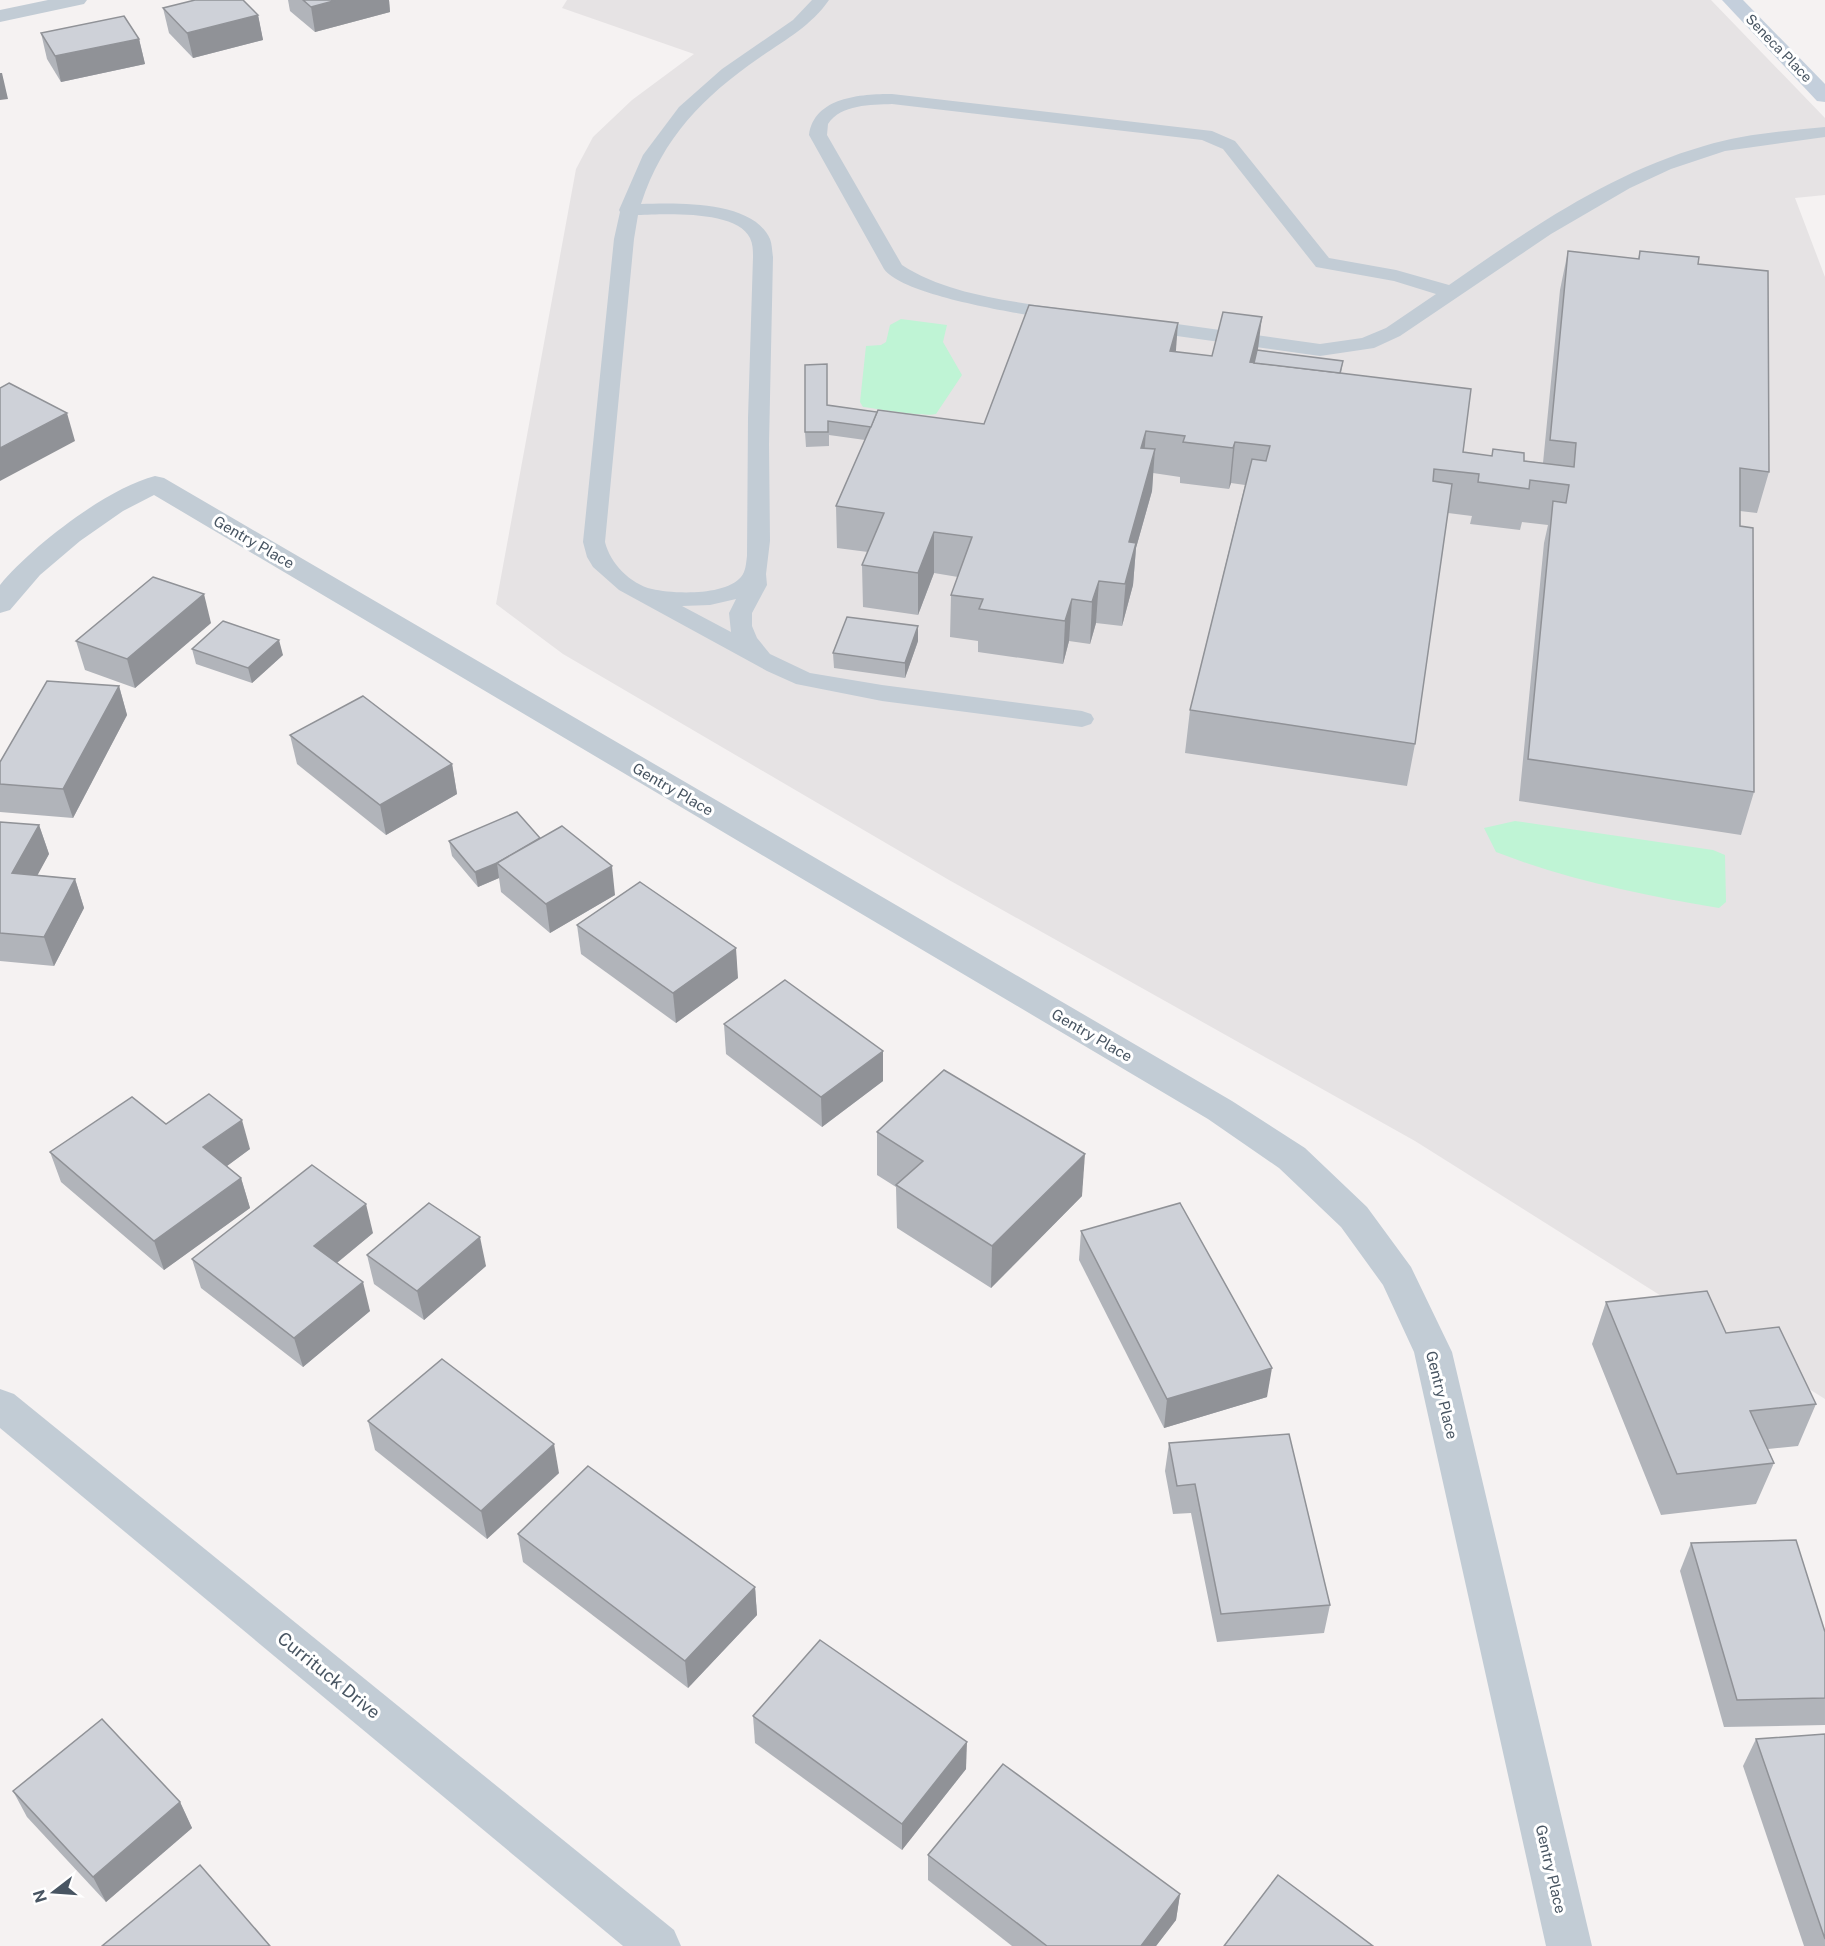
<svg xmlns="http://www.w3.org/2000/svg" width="1825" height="1946" font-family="'Public Sans',sans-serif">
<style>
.education{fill:#e6e3e4}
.green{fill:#bff4d5}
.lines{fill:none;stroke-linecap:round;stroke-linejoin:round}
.lane{fill:#c2ccd5;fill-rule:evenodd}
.street{fill:#c2ccd5;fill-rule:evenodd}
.secondary{fill:#c4cfdc;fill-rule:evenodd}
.wall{fill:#b1b4ba}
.shaded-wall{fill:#909297}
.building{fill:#ced1d8;stroke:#909297;stroke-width:1.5}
.labels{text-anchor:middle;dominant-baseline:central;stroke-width:6;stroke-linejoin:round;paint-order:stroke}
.far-street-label{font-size:14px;fill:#485562;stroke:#fff}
.street-label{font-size:15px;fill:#485562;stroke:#fff}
.near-street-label{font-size:18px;fill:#485562;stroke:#fff}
</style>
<rect width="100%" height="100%" fill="#f5f2f2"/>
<!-- education -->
<polygon class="education" points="567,0 1711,0 1825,118 1825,195 1795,198 1825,277 1825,1399 1415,1141 949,880 563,654 496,604 576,169 593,137 632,100 694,54 562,8"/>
<!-- green -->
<g class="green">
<path d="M 901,319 L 947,325 L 943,342 L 962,375 L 936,414 C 924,417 879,409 863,407 L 860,402 L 866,346 L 881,345 L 886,342 L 890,325 Z"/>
<path d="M 1515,821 L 1713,850 L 1725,855 L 1726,902 L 1719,908 C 1643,895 1568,880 1496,852 L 1484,828 Z"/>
</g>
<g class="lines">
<!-- lane -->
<g class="lane">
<path d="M 812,0 L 829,0 C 811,26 785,40 759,58 C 703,97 663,137 641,204 C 676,203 753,200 770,239 C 772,244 772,251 773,257 L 769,444 L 770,541 L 766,574 L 767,585 L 752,613 L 752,626 L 757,638 L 770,654 L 810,673 L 882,685 L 1082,711 L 1091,714 L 1094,719 L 1091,724 L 1082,727 L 882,701 L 796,684 L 767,671 L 619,590 L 593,567 L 587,557 L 583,542 L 614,239 L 620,212 L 619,210 L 643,155 L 679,107 L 722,69 L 793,20 ZM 638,215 C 665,214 737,210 750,238 C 753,244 753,251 753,257 L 748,418 L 747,556 C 746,563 746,571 741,577 C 725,596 673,594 652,589 C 630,584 610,563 605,542 L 634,239 ZM 736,599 L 729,613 L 731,632 L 682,606 L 710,605 Z"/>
<path d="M 892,94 L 1212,131 L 1235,141 L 1329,258 L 1396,270 L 1449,285 C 1528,230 1610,173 1704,146 C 1743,134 1784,131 1825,127 L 1825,137 L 1725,151 L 1671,169 L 1630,188 L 1551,234 L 1400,336 L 1374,348 L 1320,356 L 1141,331 L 1134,329 L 1131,325 L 1134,321 L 1141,319 L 1320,344 L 1362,338 L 1386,328 L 1436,294 L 1394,281 L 1316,267 L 1223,149 L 1202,140 L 892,104 C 871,105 841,104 828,124 L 827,135 L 902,265 C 948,295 1011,301 1064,309 L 1071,311 L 1074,315 L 1071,319 L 1064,321 C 1028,315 904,297 884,269 L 809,135 C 814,97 861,94 892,94 Z"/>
</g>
<!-- street -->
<g class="street">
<polygon points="48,0 87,0 84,4 0,22 0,10"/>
<path d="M 155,476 L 164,478 L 1232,1101 L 1305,1148 L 1367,1207 L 1411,1267 L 1452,1352 L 1592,1946 L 1546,1946 L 1414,1352 L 1383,1285 L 1341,1227 L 1279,1168 L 1208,1119 L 154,495 L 123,511 L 80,541 L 40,575 L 10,610 L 0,613 L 0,585 C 31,547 107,488 155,476 Z"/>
<polygon points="0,1389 14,1394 674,1930 681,1946 623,1946 0,1428"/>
</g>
<!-- secondary -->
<polygon class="secondary" points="1722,0 1743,0 1825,84 1825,102 1817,101"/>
</g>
<!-- wall -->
<g class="wall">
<polygon points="288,0 389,0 390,12 315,32 290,11"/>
<polygon points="163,8 258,15 263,40 193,58 169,33"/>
<polygon points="41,33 139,39 145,64 61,82 47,59"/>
<polygon points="1568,251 1638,259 1640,251 1698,264 1769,472 1757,513 1740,511 1740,526 1754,792 1741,835 1519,801 1544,543 1548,525 1522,522 1520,530 1470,524 1472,516 1448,513 1415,744 1407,786 1185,753 1190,710 1245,485 1231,483 1229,489 1180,483 1180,477 1153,473 1152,491 1136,548 1133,585 1122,626 1096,623 1090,644 1069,641 1063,664 978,652 978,641 950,637 951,595 958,577 934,573 918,615 863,607 862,565 868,552 837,548 836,506 865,440 829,435 829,446 806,447 805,432 828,405 877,412 984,424 1176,352 1212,356 1258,350 1343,361 1341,373 1463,452 1543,463 1560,290"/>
<polygon points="211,623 135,688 85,670 76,641"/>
<polygon points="918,626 918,641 905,678 834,668 833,653"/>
<polygon points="192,649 283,655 252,683 196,664"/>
<polygon points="119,686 127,715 73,818 0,812 0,762"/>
<polygon points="290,735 452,764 457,794 386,835 297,764"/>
<polygon points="0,822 39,825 49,854 37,875 75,879 84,908 54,966 0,961"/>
<polygon points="540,838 615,895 550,933 501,892 499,878 478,887 452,856 449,841"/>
<polygon points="577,925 738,978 676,1023 581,954"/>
<polygon points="724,1024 883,1081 822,1127 726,1054"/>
<polygon points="166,1124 250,1149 227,1166 241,1178 250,1208 164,1270 61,1182 50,1152"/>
<polygon points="877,1132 1082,1196 991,1288 897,1228 896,1187 877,1175"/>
<polygon points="1081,1231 1267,1397 1164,1428 1079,1260"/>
<polygon points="373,1233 337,1263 370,1311 303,1367 201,1288 192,1259"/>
<polygon points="367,1255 486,1266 424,1320 374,1284"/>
<polygon points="1606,1302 1816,1404 1798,1446 1768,1449 1774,1463 1756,1504 1661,1515 1592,1344"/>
<polygon points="368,1421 559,1473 487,1539 375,1450"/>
<polygon points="1169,1443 1330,1605 1324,1633 1217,1642 1191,1513 1173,1514 1165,1471"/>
<polygon points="518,1534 755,1587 757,1615 688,1688 523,1562"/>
<polygon points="1691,1543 1825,1632 1825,1725 1724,1727 1680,1571"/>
<polygon points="753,1716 966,1769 902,1850 755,1743"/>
<polygon points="1825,1734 1825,1946 1804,1946 1743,1766 1756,1739"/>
<polygon points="13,1791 180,1802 192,1828 106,1902 27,1817"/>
<polygon points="928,1855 1180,1894 1176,1920 1156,1946 1012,1946 928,1880"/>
</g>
<!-- shaded-wall -->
<g class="shaded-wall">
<polygon points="337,0 389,0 390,12 315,32 311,7"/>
<polygon points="258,15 263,40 193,58 187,33"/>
<polygon points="139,39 145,64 61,82 55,56"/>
<polygon points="0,73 2,73 8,99 0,100"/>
<polygon points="1262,317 1257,357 1254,363 1250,362"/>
<polygon points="1178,323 1175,363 1170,351"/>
<polygon points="67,413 75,441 0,481 0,448"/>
<polygon points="1146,431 1143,472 1141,448"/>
<polygon points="1235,442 1231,483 1229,489 1233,448"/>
<polygon points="1155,449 1152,491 1136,548 1133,585 1122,626 1129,542"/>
<polygon points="934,532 934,573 918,615 918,573"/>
<polygon points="1099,581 1096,623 1090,644 1092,602"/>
<polygon points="204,594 211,623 135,688 127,659"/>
<polygon points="1072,599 1069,641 1063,664 1065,621"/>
<polygon points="918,626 918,641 905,678 905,663"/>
<polygon points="279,640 283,655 252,683 248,668"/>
<polygon points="119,686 127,715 73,818 63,789"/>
<polygon points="452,764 457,794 386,835 380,805"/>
<polygon points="39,825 49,854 23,902 12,873"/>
<polygon points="497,863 499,878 478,887 475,872"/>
<polygon points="612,866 615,895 550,933 546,904"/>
<polygon points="75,879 84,908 54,966 44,937"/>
<polygon points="736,948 738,978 676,1023 673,993"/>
<polygon points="883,1051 883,1081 822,1127 821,1097"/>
<polygon points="242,1120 250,1149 212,1177 203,1147"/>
<polygon points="1085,1154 1082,1196 991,1288 992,1246"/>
<polygon points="241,1178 250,1208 164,1270 154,1241"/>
<polygon points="366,1204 373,1233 322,1275 314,1246"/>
<polygon points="480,1237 486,1266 424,1320 417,1291"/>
<polygon points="363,1282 370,1311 303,1367 294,1338"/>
<polygon points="1272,1368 1267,1397 1164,1428 1167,1399"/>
<polygon points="554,1444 559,1473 487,1539 481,1511"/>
<polygon points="755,1587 757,1615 688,1688 685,1661"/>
<polygon points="967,1742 966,1769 902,1850 902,1824"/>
<polygon points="180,1802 192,1828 106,1902 93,1877"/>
<polygon points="1180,1894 1176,1920 1156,1946 1141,1946"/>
</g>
<!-- building -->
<g class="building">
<polygon points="195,0 243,0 258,15 187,33 163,8"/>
<polygon points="303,0 337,0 311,7"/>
<polygon points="124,16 139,39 55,56 41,33"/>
<polygon points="1568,251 1639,259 1640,251 1699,257 1698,264 1768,271 1769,472 1740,468 1740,526 1753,528 1754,792 1528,759 1553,501 1566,503 1569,485 1530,480 1529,489 1478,482 1479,474 1434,469 1433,481 1452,484 1415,744 1190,710 1252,459 1266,461 1270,446 1235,442 1233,448 1183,442 1185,436 1146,431 1141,448 1155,449 1129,542 1136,543 1125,584 1099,581 1092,602 1072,599 1065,621 979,609 983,599 951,595 972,537 934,532 918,573 862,565 884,513 836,506 878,410 984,424 1029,305 1178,323 1170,351 1212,356 1223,312 1262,317 1250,362 1471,389 1463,452 1492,456 1493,449 1524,453 1524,461 1574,467 1576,443 1550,440"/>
<polygon points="1257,350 1343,361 1340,373 1254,363"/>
<polygon points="827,364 827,405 877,412 871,427 828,421 828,432 805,432 805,365"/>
<polygon points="9,383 67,413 0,448 0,388"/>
<polygon points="153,577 204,594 127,659 76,641"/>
<polygon points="847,617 918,626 905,663 833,653"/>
<polygon points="223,621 279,640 248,668 192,649"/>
<polygon points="47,681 119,686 63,789 0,784 0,762"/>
<polygon points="363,696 452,764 380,805 290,735"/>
<polygon points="517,812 540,838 497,863 475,872 449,841"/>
<polygon points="0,822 39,825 12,873 75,879 44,937 0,933"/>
<polygon points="562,826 612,866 546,904 497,863"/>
<polygon points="640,882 736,948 673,993 577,925"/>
<polygon points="785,980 883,1051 821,1097 724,1024"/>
<polygon points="944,1070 1085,1154 992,1246 896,1185 923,1161 877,1132"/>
<polygon points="209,1094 242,1120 203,1147 241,1178 154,1241 50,1152 132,1097 166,1124"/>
<polygon points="312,1165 366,1204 314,1246 363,1282 294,1338 192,1259"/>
<polygon points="429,1203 480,1237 417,1291 367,1255"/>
<polygon points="1180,1203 1272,1368 1167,1399 1081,1231"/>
<polygon points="1707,1291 1726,1333 1779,1327 1816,1404 1750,1411 1774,1463 1677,1474 1606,1302"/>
<polygon points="442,1359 554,1444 481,1511 368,1421"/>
<polygon points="1289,1434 1330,1605 1221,1614 1195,1484 1177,1486 1169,1443"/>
<polygon points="588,1466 755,1587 685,1661 518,1534"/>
<polygon points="1796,1540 1825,1632 1825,1698 1737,1700 1691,1543"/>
<polygon points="820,1640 967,1742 902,1824 753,1716"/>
<polygon points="102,1719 180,1802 93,1877 13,1791"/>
<polygon points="1825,1734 1825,1939 1756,1739"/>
<polygon points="1003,1764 1180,1894 1141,1946 1047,1946 928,1855"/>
<polygon points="200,1865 270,1946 102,1946"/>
<polygon points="1278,1875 1373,1946 1224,1946"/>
</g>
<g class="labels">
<!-- far-street labels -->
<g class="far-street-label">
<text transform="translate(1779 48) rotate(46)">Seneca Place</text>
</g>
<!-- street labels -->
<g class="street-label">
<text transform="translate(254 542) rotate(30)">Gentry Place</text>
<text transform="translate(673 789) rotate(30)">Gentry Place</text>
<text transform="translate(1092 1035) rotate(30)">Gentry Place</text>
<text transform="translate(1442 1395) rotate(76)">Gentry Place</text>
<text transform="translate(1551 1869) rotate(77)">Gentry Place</text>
</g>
<!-- near-street labels -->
<g class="near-street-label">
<text transform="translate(329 1675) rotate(39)">Currituck Drive</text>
</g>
</g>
<!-- north arrow -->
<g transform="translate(54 1892) rotate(253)" stroke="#ffffff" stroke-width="4.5" paint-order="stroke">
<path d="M0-4.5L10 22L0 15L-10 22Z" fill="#485562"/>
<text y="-9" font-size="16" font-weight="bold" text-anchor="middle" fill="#485562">N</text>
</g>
</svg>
